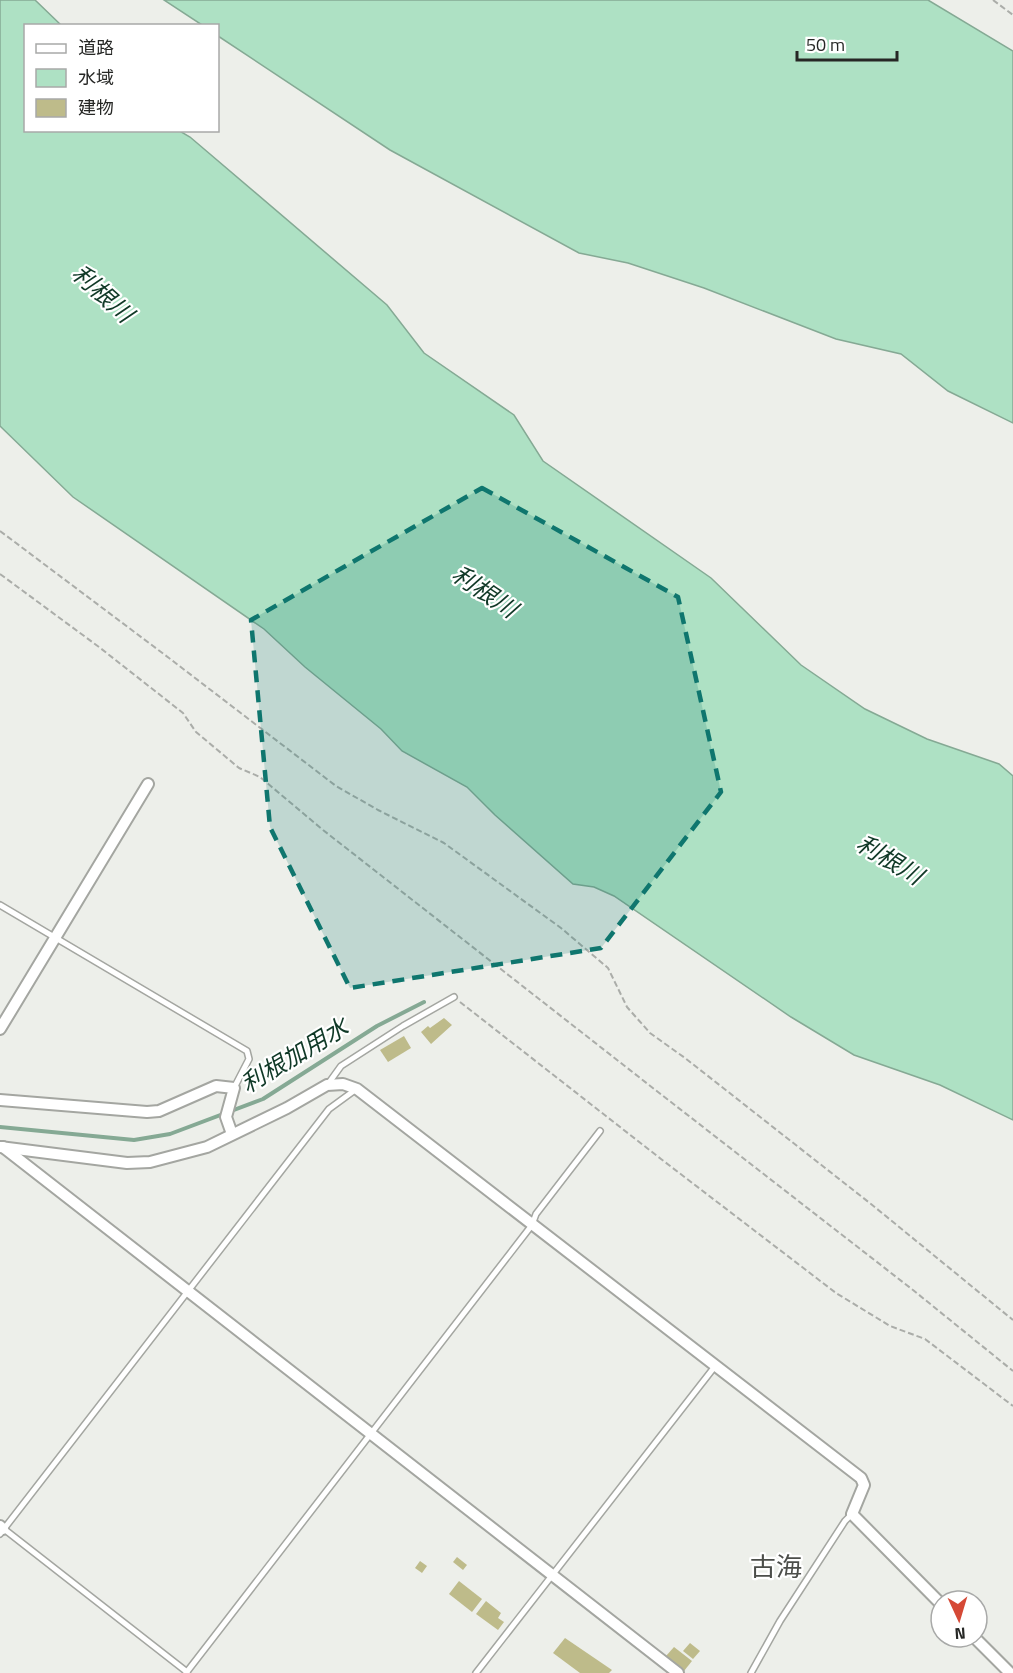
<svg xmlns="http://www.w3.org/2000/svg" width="1013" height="1673" font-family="'Titillium Web','Noto Sans JP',sans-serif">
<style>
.water{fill:#aee1c4;stroke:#85a994;stroke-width:1.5}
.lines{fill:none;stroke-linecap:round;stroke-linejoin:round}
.stream{stroke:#85a994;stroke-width:4}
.building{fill:#bebb8a}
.lane-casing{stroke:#a4a6a1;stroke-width:8}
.street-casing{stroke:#a4a6a1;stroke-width:14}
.path{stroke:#abada9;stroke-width:2;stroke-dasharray:6 3;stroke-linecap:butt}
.lane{stroke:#fff;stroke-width:5}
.street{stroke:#fff;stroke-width:10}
.marked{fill:#0f766e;fill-opacity:0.2;stroke:#0f766e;stroke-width:4.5;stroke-dasharray:12 8;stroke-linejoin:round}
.labels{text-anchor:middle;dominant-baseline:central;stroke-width:4.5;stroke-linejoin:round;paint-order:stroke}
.water-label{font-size:24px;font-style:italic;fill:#103927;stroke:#fff}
.quarter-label{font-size:26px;fill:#4c4e4a;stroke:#fff}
</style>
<rect width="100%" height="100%" fill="#edefea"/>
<!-- water -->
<g class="water">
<polygon points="0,0 35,0 61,25 26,26 26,130 178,130 190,137 387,305 424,353 514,415 543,461 711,578 801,665 865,709 927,739 999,764 1013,776 1013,1120 940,1085 854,1055 791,1017 614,896 594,887 573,884 495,815 467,787 402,751 381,729 305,667 264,629 73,497 0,426"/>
<polygon points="164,0 928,0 1013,51 1013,423 948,391 901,354 836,339 704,288 628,263 579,253 390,150 218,36 218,26 202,25"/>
</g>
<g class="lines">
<!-- stream -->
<polyline class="stream" points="0,1127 134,1140 170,1134 263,1099 377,1026 424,1002"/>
</g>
<!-- building -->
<g class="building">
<polygon points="444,1018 452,1025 431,1044 421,1032 428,1026 430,1028"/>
<polygon points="404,1036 411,1048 388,1062 380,1050"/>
<polygon points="457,1557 467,1565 463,1570 453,1562"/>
<polygon points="420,1561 427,1566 422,1573 415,1568"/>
<polygon points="459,1581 482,1599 472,1612 449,1594"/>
<polygon points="486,1601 501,1613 498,1618 504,1622 498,1630 476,1614"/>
<polygon points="565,1638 612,1670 609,1673 580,1673 553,1653"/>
<polygon points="690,1643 700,1651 693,1659 683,1651"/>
<polygon points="674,1647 692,1661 684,1671 666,1656"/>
</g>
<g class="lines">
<defs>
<g id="lane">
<polyline points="0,905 247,1051 249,1059 234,1088"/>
<polyline points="328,1084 341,1066 403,1026 454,997"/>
<polyline points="4,1529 187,1672"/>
<polyline points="0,1534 329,1109 355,1090"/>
<polyline points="186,1673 532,1225 536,1214 600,1131"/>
<polyline points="476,1673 716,1365"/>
<polyline points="751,1673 780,1621 845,1521 852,1514"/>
</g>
<g id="street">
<polyline points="0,1029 148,784"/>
<polyline points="0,1100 147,1112 159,1111 216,1086 234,1088 226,1117 232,1134"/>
<polyline points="0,1147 127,1163 150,1162 207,1147 287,1108 327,1085 343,1084 357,1089 861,1478 864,1485 852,1514 941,1604"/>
<polyline points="3,1147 678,1673"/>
<polyline points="0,1526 3,1529"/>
<polyline points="974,1637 1010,1673"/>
</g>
</defs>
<!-- lane casing -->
<use href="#lane" class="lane-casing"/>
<!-- street casing -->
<use href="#street" class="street-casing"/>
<!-- path -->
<g class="path">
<polyline points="993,0 1013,15"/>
<polyline points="0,531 169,658 336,786 378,810 444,843 561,928 608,968 627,1007 650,1033 685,1058 871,1204 1013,1320"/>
<polyline points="0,574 99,647 183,713 196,732 239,768 260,777 323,830 658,1092 913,1290 1013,1371"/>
<polyline points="460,1002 661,1159 836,1293 890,1326 925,1339 1013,1406"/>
</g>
<!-- lane -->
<use href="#lane" class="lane"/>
<!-- street -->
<use href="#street" class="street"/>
</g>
<!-- marked area -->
<path class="marked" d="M 482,488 L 678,597 L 721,792 L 601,948 L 350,988 L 270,827 L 251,620 Z"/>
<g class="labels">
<!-- water labels -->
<g class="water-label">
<text transform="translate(103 293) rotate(42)">利根川</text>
<text transform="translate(485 591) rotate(34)">利根川</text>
<text transform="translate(890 859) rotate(31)">利根川</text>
<text transform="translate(294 1055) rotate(-31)">利根加用水</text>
</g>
<!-- quarter labels -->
<g class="quarter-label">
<text x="776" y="1566">古海</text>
</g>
</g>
<!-- legend -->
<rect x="24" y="24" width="195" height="108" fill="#ffffff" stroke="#a8a9a8" stroke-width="1.5"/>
<rect x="36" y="44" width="30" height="9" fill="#ffffff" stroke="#a8a9a8" stroke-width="1.5"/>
<text x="78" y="54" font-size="18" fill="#262725">道路</text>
<rect x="36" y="69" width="30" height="18" fill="#aee1c4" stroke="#a8a9a8" stroke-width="1.5"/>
<text x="78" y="84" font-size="18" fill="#262725">水域</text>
<rect x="36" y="99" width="30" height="18" fill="#bebb8a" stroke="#a8a9a8" stroke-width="1.5"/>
<text x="78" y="114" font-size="18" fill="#262725">建物</text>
<!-- north arrow -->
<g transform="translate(959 1619) rotate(176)"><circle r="28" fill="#ffffff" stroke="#a8a9a8" stroke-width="1.5"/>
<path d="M0-4.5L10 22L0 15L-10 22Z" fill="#d54936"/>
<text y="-9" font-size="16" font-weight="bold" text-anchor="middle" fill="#262725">N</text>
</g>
<!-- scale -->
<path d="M797 51v9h100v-9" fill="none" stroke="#262725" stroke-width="3"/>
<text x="806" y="51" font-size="18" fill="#262725" stroke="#ffffff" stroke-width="4.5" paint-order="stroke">50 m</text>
</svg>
